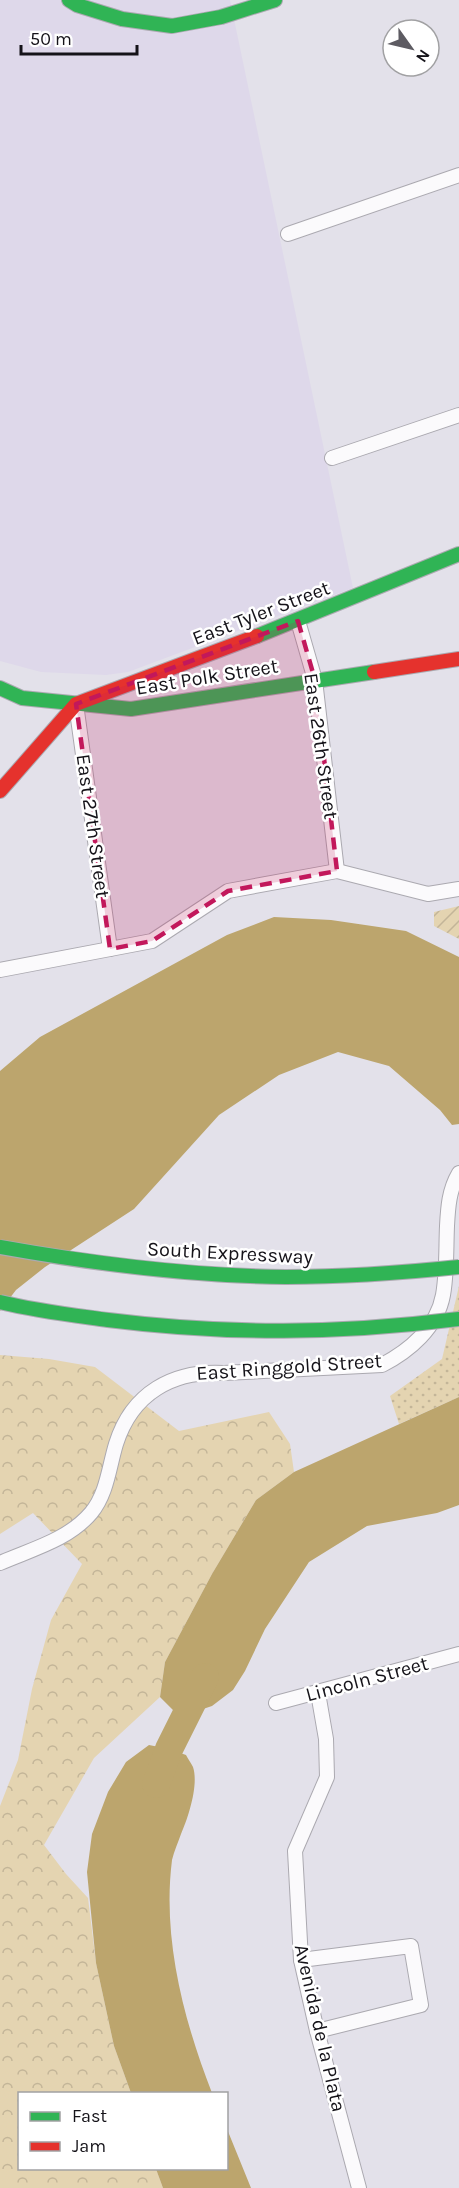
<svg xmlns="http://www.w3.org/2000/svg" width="459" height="2188" font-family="Karla,sans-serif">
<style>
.built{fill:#ded8ea}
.grass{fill:url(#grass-dots)}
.forest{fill:url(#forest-crowns)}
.garden{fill:url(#garden-furrows)}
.water{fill:#bca56d}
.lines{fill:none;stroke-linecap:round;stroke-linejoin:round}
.river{stroke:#bca56d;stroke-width:28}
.street-casing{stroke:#aba9b0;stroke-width:16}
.fast-casing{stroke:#aba9b0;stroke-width:16}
.jam-casing{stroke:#aba9b0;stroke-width:16}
.street{stroke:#fbfafc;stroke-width:14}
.fast{stroke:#30b455;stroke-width:14}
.jam{stroke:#e5322d;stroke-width:14}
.fast-bridge-casing{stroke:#aba9b0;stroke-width:16;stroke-linecap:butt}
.fast-bridge{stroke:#30b455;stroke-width:14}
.marked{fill:#c2185b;fill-opacity:0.2;stroke:#c2185b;stroke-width:4.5;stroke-dasharray:12 8;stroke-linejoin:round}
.labels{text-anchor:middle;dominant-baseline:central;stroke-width:5;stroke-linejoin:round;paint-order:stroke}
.street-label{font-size:20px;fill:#151319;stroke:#fff}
</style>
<defs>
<pattern id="grass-dots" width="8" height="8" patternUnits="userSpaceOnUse" patternTransform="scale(1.5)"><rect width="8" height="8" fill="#e4d4b1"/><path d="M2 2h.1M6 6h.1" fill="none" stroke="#c3b598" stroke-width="1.8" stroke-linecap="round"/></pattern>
<pattern id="forest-crowns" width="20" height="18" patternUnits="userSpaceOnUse" patternTransform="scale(1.5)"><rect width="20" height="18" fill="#e4d4b1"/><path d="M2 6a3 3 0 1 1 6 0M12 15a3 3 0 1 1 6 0" fill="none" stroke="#c3b598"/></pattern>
<pattern id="garden-furrows" width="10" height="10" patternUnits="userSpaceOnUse" patternTransform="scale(1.5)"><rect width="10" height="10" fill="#e4d4b1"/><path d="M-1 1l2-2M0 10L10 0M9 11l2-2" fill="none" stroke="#c3b598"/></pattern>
</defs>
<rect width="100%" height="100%" fill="#e3e1ea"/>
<!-- built -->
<polygon class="built" points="0,0 230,0 353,588 128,672 106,675 41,672 0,661"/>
<!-- grass -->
<polygon class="grass" points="459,1286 459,1397 399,1424 390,1396 442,1359"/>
<!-- forest -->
<polygon class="forest" points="0,1355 49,1359 95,1367 179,1431 269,1412 290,1444 294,1472 256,1500 212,1574 165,1662 160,1697 94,1758 44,1845 66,1874 88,1898 96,1963 114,2046 131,2093 20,2094 20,2168 156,2169 163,2188 0,2188 0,1806 18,1760 32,1689 51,1620 82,1564 33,1513 0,1534"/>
<!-- garden -->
<polygon class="garden" points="459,906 459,939 434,926 434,912"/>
<!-- water -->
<g class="water">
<polygon points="274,917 331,920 406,931 459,957 459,1124 452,1125 440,1110 389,1066 338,1052 279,1075 219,1115 134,1209 45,1267 16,1290 0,1311 0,1071 40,1037 227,935"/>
<polygon points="459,1397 459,1505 437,1513 367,1526 309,1562 265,1629 245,1671 233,1690 212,1706 194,1712 175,1712 160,1697 165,1662 212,1574 256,1500 294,1472"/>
<path d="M 149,1745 L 169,1749 L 186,1755 C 188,1759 191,1763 193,1767 C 199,1785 188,1818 181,1834 C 178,1843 174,1851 172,1860 C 162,1939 184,2021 212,2093 L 131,2093 L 114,2046 L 96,1963 L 87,1872 L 92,1834 L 108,1792 L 126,1762 Z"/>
<polygon points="227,2129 251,2188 163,2188 156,2169 226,2168"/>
</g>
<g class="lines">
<!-- river -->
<polyline class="river" points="156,1784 169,1749 205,1677"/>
<defs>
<g id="street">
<polyline points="288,234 459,175"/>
<polyline points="332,458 459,415"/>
<polyline points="298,621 315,680 337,871"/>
<polyline points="76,704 110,949"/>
<polyline points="0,970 152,941 228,891 337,871 428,894 459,889"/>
<path d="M 0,1563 C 32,1549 68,1540 91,1513 C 107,1494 109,1467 116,1444 C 132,1393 173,1370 224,1373 L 382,1365 C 409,1351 437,1328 443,1295 C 447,1273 446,1249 447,1226 C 448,1207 449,1190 459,1173"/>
<polyline points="318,1693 326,1739 327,1777 295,1851 301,1960 317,2031 359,2188"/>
<polyline points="276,1703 459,1654"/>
<polyline points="301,1960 411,1946 421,2005 317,2031"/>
</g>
<g id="fast">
<polyline points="69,0 77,5 122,19 172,26 221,17 275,0"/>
<polyline points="257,636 459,554"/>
<polyline points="0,688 22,698 131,709 374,672"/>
</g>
<g id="jam">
<polyline points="374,672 459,659"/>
<polyline points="0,791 76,704 257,636"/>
</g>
</defs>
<!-- street casing -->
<use href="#street" class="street-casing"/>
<!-- fast casing -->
<use href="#fast" class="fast-casing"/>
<!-- jam casing -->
<use href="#jam" class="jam-casing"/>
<!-- street -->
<use href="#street" class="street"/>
<!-- fast -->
<use href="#fast" class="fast"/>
<!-- jam -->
<use href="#jam" class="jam"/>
<defs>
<g id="fast-bridge">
<path d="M 0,1247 C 95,1264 189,1276 286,1277 C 344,1277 401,1273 459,1267"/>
<path d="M 0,1302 C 36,1311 72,1315 108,1320 C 228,1335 339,1334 459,1319"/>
</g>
</defs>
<!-- fast-bridge casing -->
<use href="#fast-bridge" class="fast-bridge-casing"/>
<!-- fast-bridge -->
<use href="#fast-bridge" class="fast-bridge"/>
</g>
<!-- marked area -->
<path class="marked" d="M 298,621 L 315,680 L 337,871 L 228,891 L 152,941 L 110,949 L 76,704 Z"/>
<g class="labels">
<!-- street labels -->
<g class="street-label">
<text transform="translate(261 613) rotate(-21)">East Tyler Street</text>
<text transform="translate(207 677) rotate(-9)">East Polk Street</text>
<text transform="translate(321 746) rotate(82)">East 26th Street</text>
<text transform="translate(93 826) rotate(82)">East 27th Street</text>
<text transform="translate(230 1253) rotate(3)">South Expressway</text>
<text transform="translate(289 1367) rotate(-4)">East Ringgold Street</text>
<text transform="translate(367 1679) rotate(-15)">Lincoln Street</text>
<text transform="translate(320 2028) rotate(77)">Avenida de la Plata</text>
</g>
</g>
<!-- legend -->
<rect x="18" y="2092" width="210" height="78" fill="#ffffff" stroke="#a1a1a3" stroke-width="1.5"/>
<rect x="30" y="2112" width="30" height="9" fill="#30b455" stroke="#a1a1a3" stroke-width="1.5"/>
<text x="72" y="2122" font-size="18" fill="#151319">Fast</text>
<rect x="30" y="2142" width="30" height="9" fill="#e5322d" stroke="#a1a1a3" stroke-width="1.5"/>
<text x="72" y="2152" font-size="18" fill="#151319">Jam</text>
<!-- north arrow -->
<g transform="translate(411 48) rotate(124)"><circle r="28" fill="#ffffff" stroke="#a1a1a3" stroke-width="1.5"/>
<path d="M0-4.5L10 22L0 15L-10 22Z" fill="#5d5b62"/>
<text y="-9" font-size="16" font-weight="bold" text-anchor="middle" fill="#151319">N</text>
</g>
<!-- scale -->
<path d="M21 45v9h116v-9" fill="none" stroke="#151319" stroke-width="3"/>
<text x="30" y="45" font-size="18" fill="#151319" stroke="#ffffff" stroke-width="4.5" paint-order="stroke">50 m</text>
</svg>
